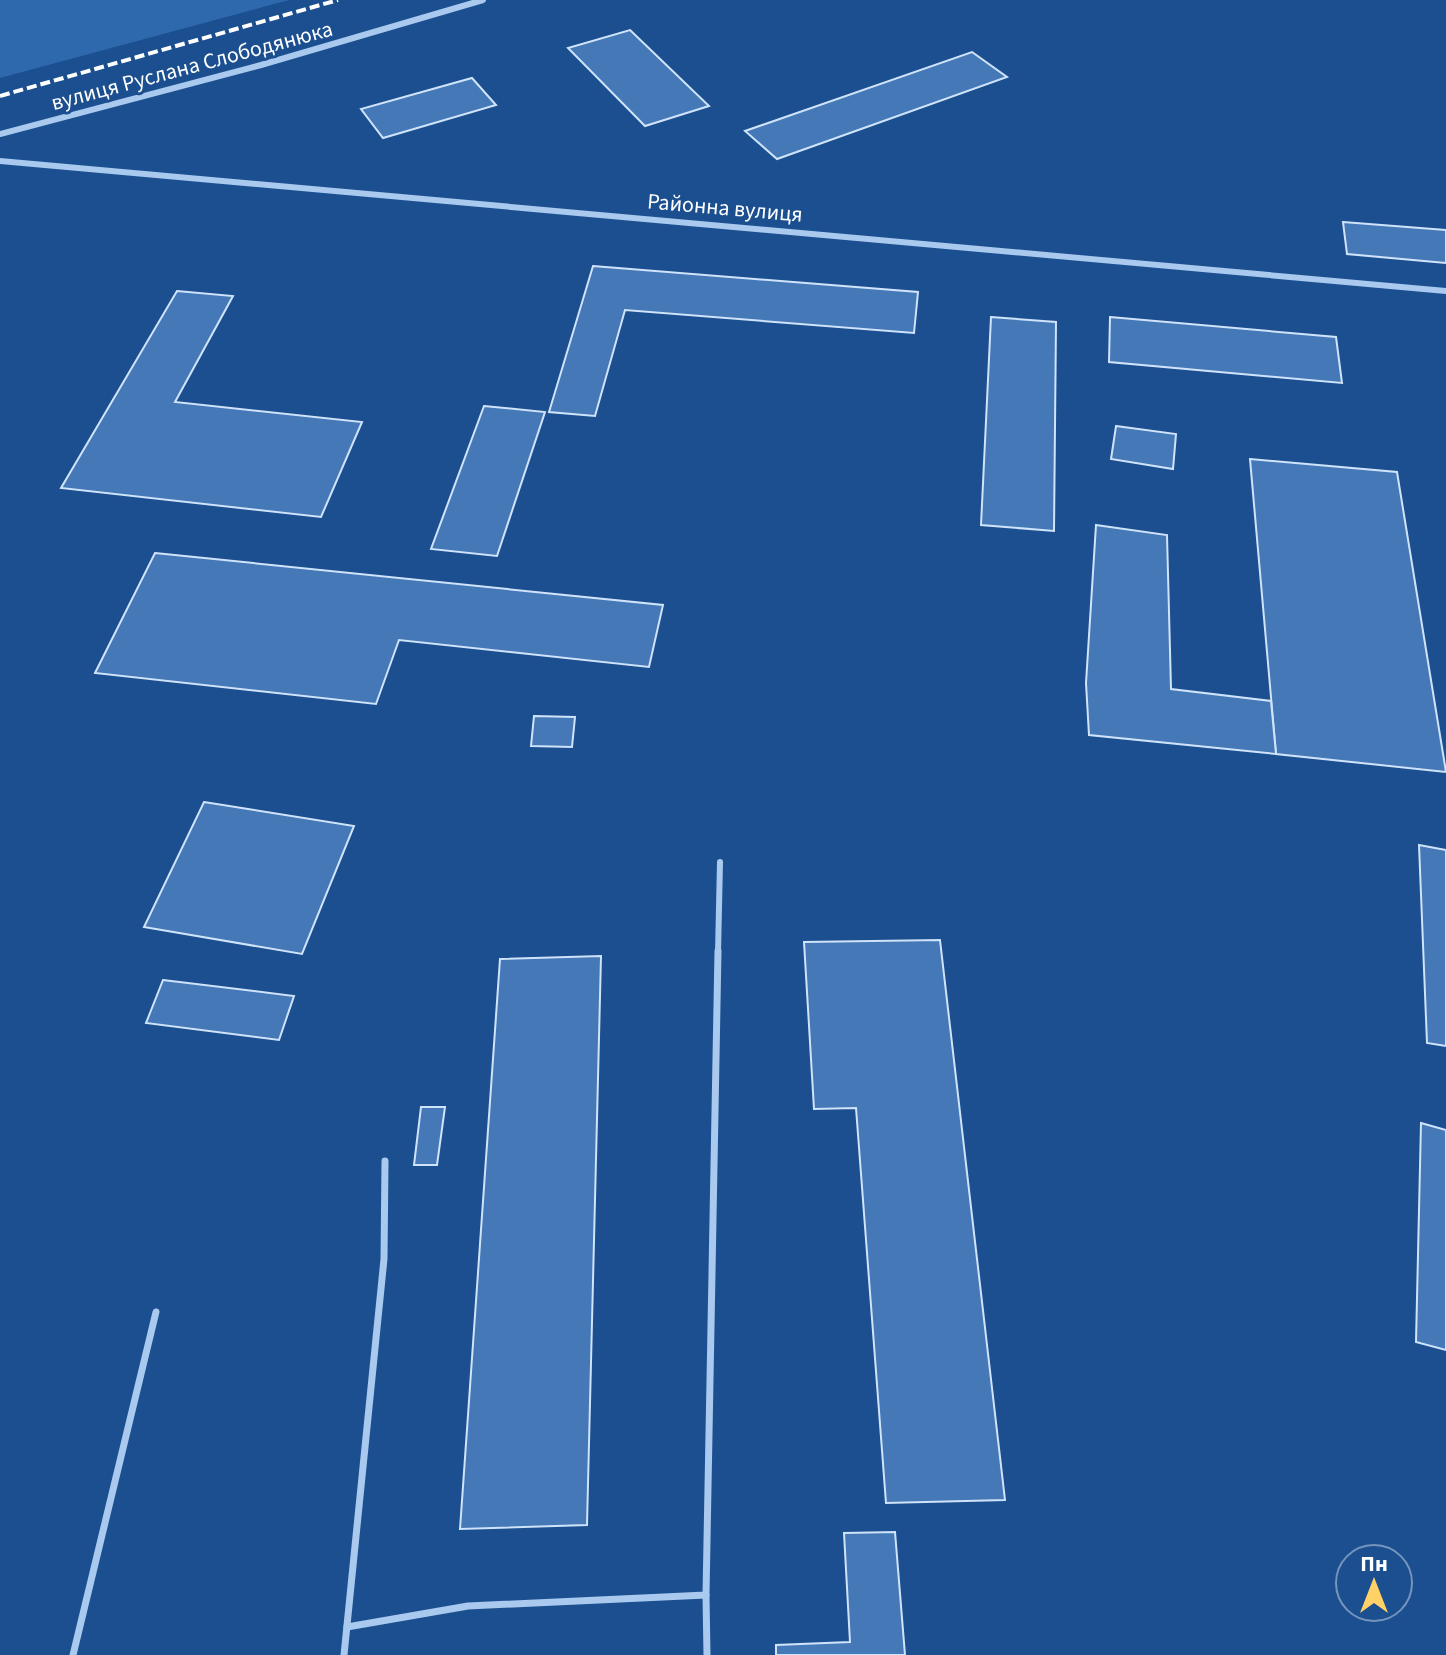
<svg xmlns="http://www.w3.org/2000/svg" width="1446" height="1655" font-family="'Source Sans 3',sans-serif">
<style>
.green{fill:#2e69ad}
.building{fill:#4478b7;stroke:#cfe3fa;stroke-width:2}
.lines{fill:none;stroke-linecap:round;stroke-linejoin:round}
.lane-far1{stroke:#a9c9ee;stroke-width:6}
.lane{stroke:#a9c9ee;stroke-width:7}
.street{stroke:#a9c9ee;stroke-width:6}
.rail{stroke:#fff;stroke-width:4;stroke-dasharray:10 4;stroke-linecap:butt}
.labels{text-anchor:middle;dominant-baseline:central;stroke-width:6;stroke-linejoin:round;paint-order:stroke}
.far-street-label{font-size:22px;fill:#fff;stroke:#1b4f8f}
</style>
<rect width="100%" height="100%" fill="#1b4f8f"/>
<!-- green -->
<polygon class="green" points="0,0 289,0 0,78"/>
<!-- building -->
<g class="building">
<polygon points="630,30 709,106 645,126 568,48"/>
<polygon points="972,52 1007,77 777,159 745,131"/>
<polygon points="472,78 496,105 383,138 361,109"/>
<polygon points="1343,222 1446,230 1446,263 1347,254"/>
<polygon points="593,266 918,292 914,333 625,310 595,416 549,412"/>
<polygon points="177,291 233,296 175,402 362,422 321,517 61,488"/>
<polygon points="991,317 1056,322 1054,531 981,525"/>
<polygon points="1110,317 1336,337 1342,383 1109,362"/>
<polygon points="484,406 545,412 497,556 431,549"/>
<polygon points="1116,426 1176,434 1173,469 1111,459"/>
<polygon points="1250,459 1397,472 1446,772 1276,754"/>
<polygon points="1096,525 1167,535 1171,689 1271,701 1276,754 1089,735 1086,683"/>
<polygon points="155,553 663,605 649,667 399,640 376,704 95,673"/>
<polygon points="534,716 575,717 572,747 531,746"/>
<polygon points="204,802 354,826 302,954 144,927"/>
<polygon points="1419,845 1446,850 1446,1046 1427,1043"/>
<polygon points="940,940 1005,1500 886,1503 856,1108 814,1109 804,942"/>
<polygon points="601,956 587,1525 460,1529 500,959"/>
<polygon points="163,980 294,996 279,1040 146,1023"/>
<polygon points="421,1107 445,1107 437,1165 414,1165"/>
<polygon points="1421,1123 1446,1130 1446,1350 1416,1342"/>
<polygon points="895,1532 905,1655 776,1655 776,1645 850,1642 844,1533"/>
</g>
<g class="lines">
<!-- lane-far1 -->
<polyline class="lane-far1" points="718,953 720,862"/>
<!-- lane -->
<g class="lane">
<polyline points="706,1595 707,1655"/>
<polyline points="347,1627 468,1606 706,1595 718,951"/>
<polyline points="73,1655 156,1312"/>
<polyline points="344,1655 384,1259 385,1161"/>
</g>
<!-- street -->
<g class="street">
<polyline points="0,134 261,65 483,0"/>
<polyline points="0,161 1446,291"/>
</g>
<!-- rail -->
<polyline class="rail" points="0,96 338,0"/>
</g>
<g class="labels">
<!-- far-street labels -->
<g class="far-street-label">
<text transform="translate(192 66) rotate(-15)">вулиця Руслана Слободянюка</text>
<text transform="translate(725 208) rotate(5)">Районна вулиця</text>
</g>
</g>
<!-- north arrow -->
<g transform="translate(1374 1583)"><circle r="38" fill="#1b4f8f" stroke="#7695bc" stroke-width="2"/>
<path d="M0-6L14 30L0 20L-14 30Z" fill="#ffd166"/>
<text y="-12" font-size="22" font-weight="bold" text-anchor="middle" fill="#ffffff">Пн</text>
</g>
</svg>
